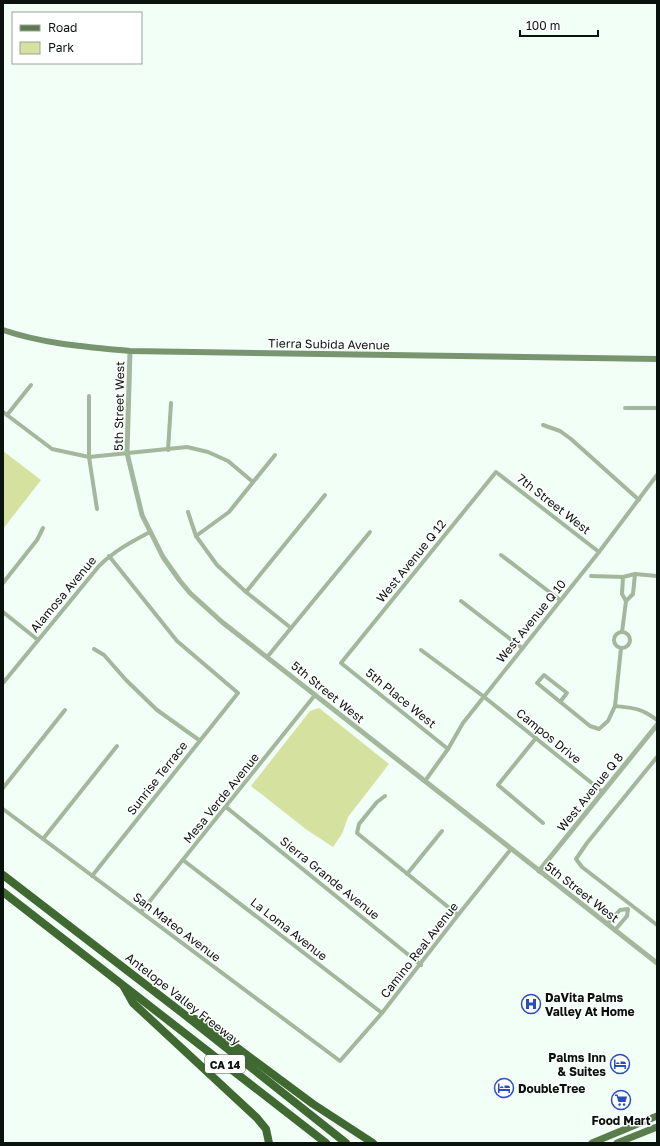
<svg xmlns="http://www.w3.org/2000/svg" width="660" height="1146" font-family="'Golos Text',sans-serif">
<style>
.green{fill:#d5e19e}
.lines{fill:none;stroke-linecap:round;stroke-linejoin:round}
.minor{stroke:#a3b79d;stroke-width:4}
.tertiary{stroke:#a3b79d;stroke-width:5}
.secondary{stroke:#79956f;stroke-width:6}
.primary{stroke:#5b7d4e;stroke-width:7}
.motorway{stroke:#406831;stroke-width:8}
.labels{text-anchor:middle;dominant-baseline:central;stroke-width:3;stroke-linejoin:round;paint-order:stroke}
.shield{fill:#fff;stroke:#545956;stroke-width:1}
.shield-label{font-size:11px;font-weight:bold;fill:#0a120e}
.street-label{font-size:12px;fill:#0a120e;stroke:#fff}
.poi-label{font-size:12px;font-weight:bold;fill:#0a120e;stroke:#fff;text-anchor:start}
</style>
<rect width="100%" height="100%" fill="#f1fff7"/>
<!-- green -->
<g class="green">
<polygon points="3,451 41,480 3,529"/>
<polygon points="319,708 389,764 348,817 342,834 333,847 307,830 251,786 310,711"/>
</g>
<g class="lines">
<!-- minor -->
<g class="minor">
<polyline points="89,396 89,457 97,509"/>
<polyline points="625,408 657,408"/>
<polyline points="3,412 52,449 89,457 187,447 208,452 228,461 253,482"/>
<polyline points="7,415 31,385"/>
<polyline points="543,425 560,431 571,439 639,500"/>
<polyline points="168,450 171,403"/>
<polyline points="188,512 196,536 217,565 246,592 291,628"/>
<polyline points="196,536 229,512 275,455"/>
<polyline points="501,555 560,600"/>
<polyline points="591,576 623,577"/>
<polyline points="3,583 37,540 43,528"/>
<polyline points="246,592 325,495"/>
<polyline points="461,601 522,648"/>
<polyline points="626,601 633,594 635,574"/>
<polyline points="3,612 38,640"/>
<circle cx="622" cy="640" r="8"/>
<polyline points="622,632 626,601 622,594 623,577 635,574 657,576"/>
<polyline points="94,649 104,655 126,680 157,710 199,740"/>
<polyline points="421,650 483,696 603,792"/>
<polyline points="268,656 370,532"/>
<path d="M 3,683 L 99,566 C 114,551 131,542 150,532"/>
<polyline points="560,702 567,693 544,675 537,683 590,726 599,729 608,721 615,706 621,648"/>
<path d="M 615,706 C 634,708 641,708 657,720"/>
<polyline points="536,738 498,785 543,823"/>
<polyline points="448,749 341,663 496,472 599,552"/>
<polyline points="657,757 587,843 576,859 582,867 657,925"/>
<polyline points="425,781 448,749 463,723 599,552 657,475"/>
<polyline points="3,788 65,710"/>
<polyline points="385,796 377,802 359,824 357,833 458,915"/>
<polyline points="226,807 421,965"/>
<polyline points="3,809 340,1061 382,1013 458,915 511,849"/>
<polyline points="43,839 117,746"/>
<polyline points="183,860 382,1013"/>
<polyline points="407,874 442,831"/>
<polyline points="92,876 238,693 177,641 109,556"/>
<polyline points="141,912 315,695"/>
<polyline points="607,924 620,910 628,909 627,916 615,930"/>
</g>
<!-- tertiary -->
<g class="tertiary">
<polyline points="130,351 127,453 142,515 163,557 180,581 190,593 222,622 657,963"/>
<polyline points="539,871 657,725"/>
</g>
<!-- secondary -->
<path class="secondary" d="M 3,330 C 44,344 87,347 130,351 L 657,359"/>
<!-- primary -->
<g class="primary">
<polyline points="592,1143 657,1116"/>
<polyline points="617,1143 657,1127"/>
</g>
<!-- motorway -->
<g class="motorway">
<polyline points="3,875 185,1015 346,1143"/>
<polyline points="3,892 326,1143"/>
<polyline points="124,987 133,1003 257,1118 266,1129 269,1143"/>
<polyline points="195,1019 204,1023 313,1104 373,1143"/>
</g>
</g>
<!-- icons -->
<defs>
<symbol id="hospital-ring" viewBox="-11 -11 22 22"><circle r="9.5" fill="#fff" stroke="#294dbd" stroke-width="1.5"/><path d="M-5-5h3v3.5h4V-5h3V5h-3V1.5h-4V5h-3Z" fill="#294dbd"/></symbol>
<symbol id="hotel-ring" viewBox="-11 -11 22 22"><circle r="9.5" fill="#fff" stroke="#294dbd" stroke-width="1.5"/><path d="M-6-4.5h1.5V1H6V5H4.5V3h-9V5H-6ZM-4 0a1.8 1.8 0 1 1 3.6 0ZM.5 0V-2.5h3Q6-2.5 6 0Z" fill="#294dbd"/></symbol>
<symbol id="supermarket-ring" viewBox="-11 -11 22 22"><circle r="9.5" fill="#fff" stroke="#294dbd" stroke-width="1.5"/><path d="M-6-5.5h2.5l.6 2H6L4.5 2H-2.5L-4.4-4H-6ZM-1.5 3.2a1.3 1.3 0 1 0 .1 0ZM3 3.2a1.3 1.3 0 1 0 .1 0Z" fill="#294dbd"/></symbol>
</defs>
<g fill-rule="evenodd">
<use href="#hospital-ring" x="520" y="993" width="22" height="22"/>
<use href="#hotel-ring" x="609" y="1053" width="22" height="22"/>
<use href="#hotel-ring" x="493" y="1077" width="22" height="22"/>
<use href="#supermarket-ring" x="610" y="1089" width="22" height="22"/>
</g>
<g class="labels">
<!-- shield labels -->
<rect class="shield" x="205" y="1055" width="40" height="18" rx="3"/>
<g class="shield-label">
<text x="225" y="1064">CA 14</text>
</g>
<!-- street labels -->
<g class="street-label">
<text transform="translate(329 344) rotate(1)">Tierra Subida Avenue</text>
<text transform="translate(119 406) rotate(-89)">5th Street West</text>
<text transform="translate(554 504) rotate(38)">7th Street West</text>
<text transform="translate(411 561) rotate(-51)">West Avenue Q 12</text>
<text transform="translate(63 594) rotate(-50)">Alamosa Avenue</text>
<text transform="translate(531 621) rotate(-51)">West Avenue Q 10</text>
<text transform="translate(328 692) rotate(39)">5th Street West</text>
<text transform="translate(401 698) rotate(39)">5th Place West</text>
<text transform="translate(549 736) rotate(39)">Campos Drive</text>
<text transform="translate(157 778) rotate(-52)">Sunrise Terrace</text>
<text transform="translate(590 792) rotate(-51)">West Avenue Q 8</text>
<text transform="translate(221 798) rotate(-51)">Mesa Verde Avenue</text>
<text transform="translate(330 878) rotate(39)">Sierra Grande Avenue</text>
<text transform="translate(582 892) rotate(38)">5th Street West</text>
<text transform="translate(177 927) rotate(37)">San Mateo Avenue</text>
<text transform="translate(289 929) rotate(38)">La Loma Avenue</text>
<text transform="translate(419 950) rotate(-52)">Camino Real Avenue</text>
<text transform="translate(183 999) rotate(38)">Antelope Valley Freeway</text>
</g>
<!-- poi labels -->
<g class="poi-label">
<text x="545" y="997">DaVita Palms<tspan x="545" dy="14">Valley At Home</tspan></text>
<text x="606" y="1057" text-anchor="end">Palms Inn<tspan x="606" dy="14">&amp; Suites</tspan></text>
<text x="518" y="1088">DoubleTree</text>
<text x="621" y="1120" text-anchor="middle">Food Mart</text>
</g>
</g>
<!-- border -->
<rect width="660" height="1146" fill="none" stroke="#0a120e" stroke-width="8"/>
<!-- legend -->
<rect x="12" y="12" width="130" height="52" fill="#ffffff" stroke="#9da09f"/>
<rect x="20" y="25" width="20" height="6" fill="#5b7d4e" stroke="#9da09f"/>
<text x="48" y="32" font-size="12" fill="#0a120e">Road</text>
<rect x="20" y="42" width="20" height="12" fill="#d5e19e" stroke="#9da09f"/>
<text x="48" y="52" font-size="12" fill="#0a120e">Park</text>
<!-- scale -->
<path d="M520 30v6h78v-6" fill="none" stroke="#0a120e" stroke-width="2"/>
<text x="526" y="30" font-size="12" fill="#0a120e" stroke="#ffffff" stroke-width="3" paint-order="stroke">100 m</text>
</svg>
